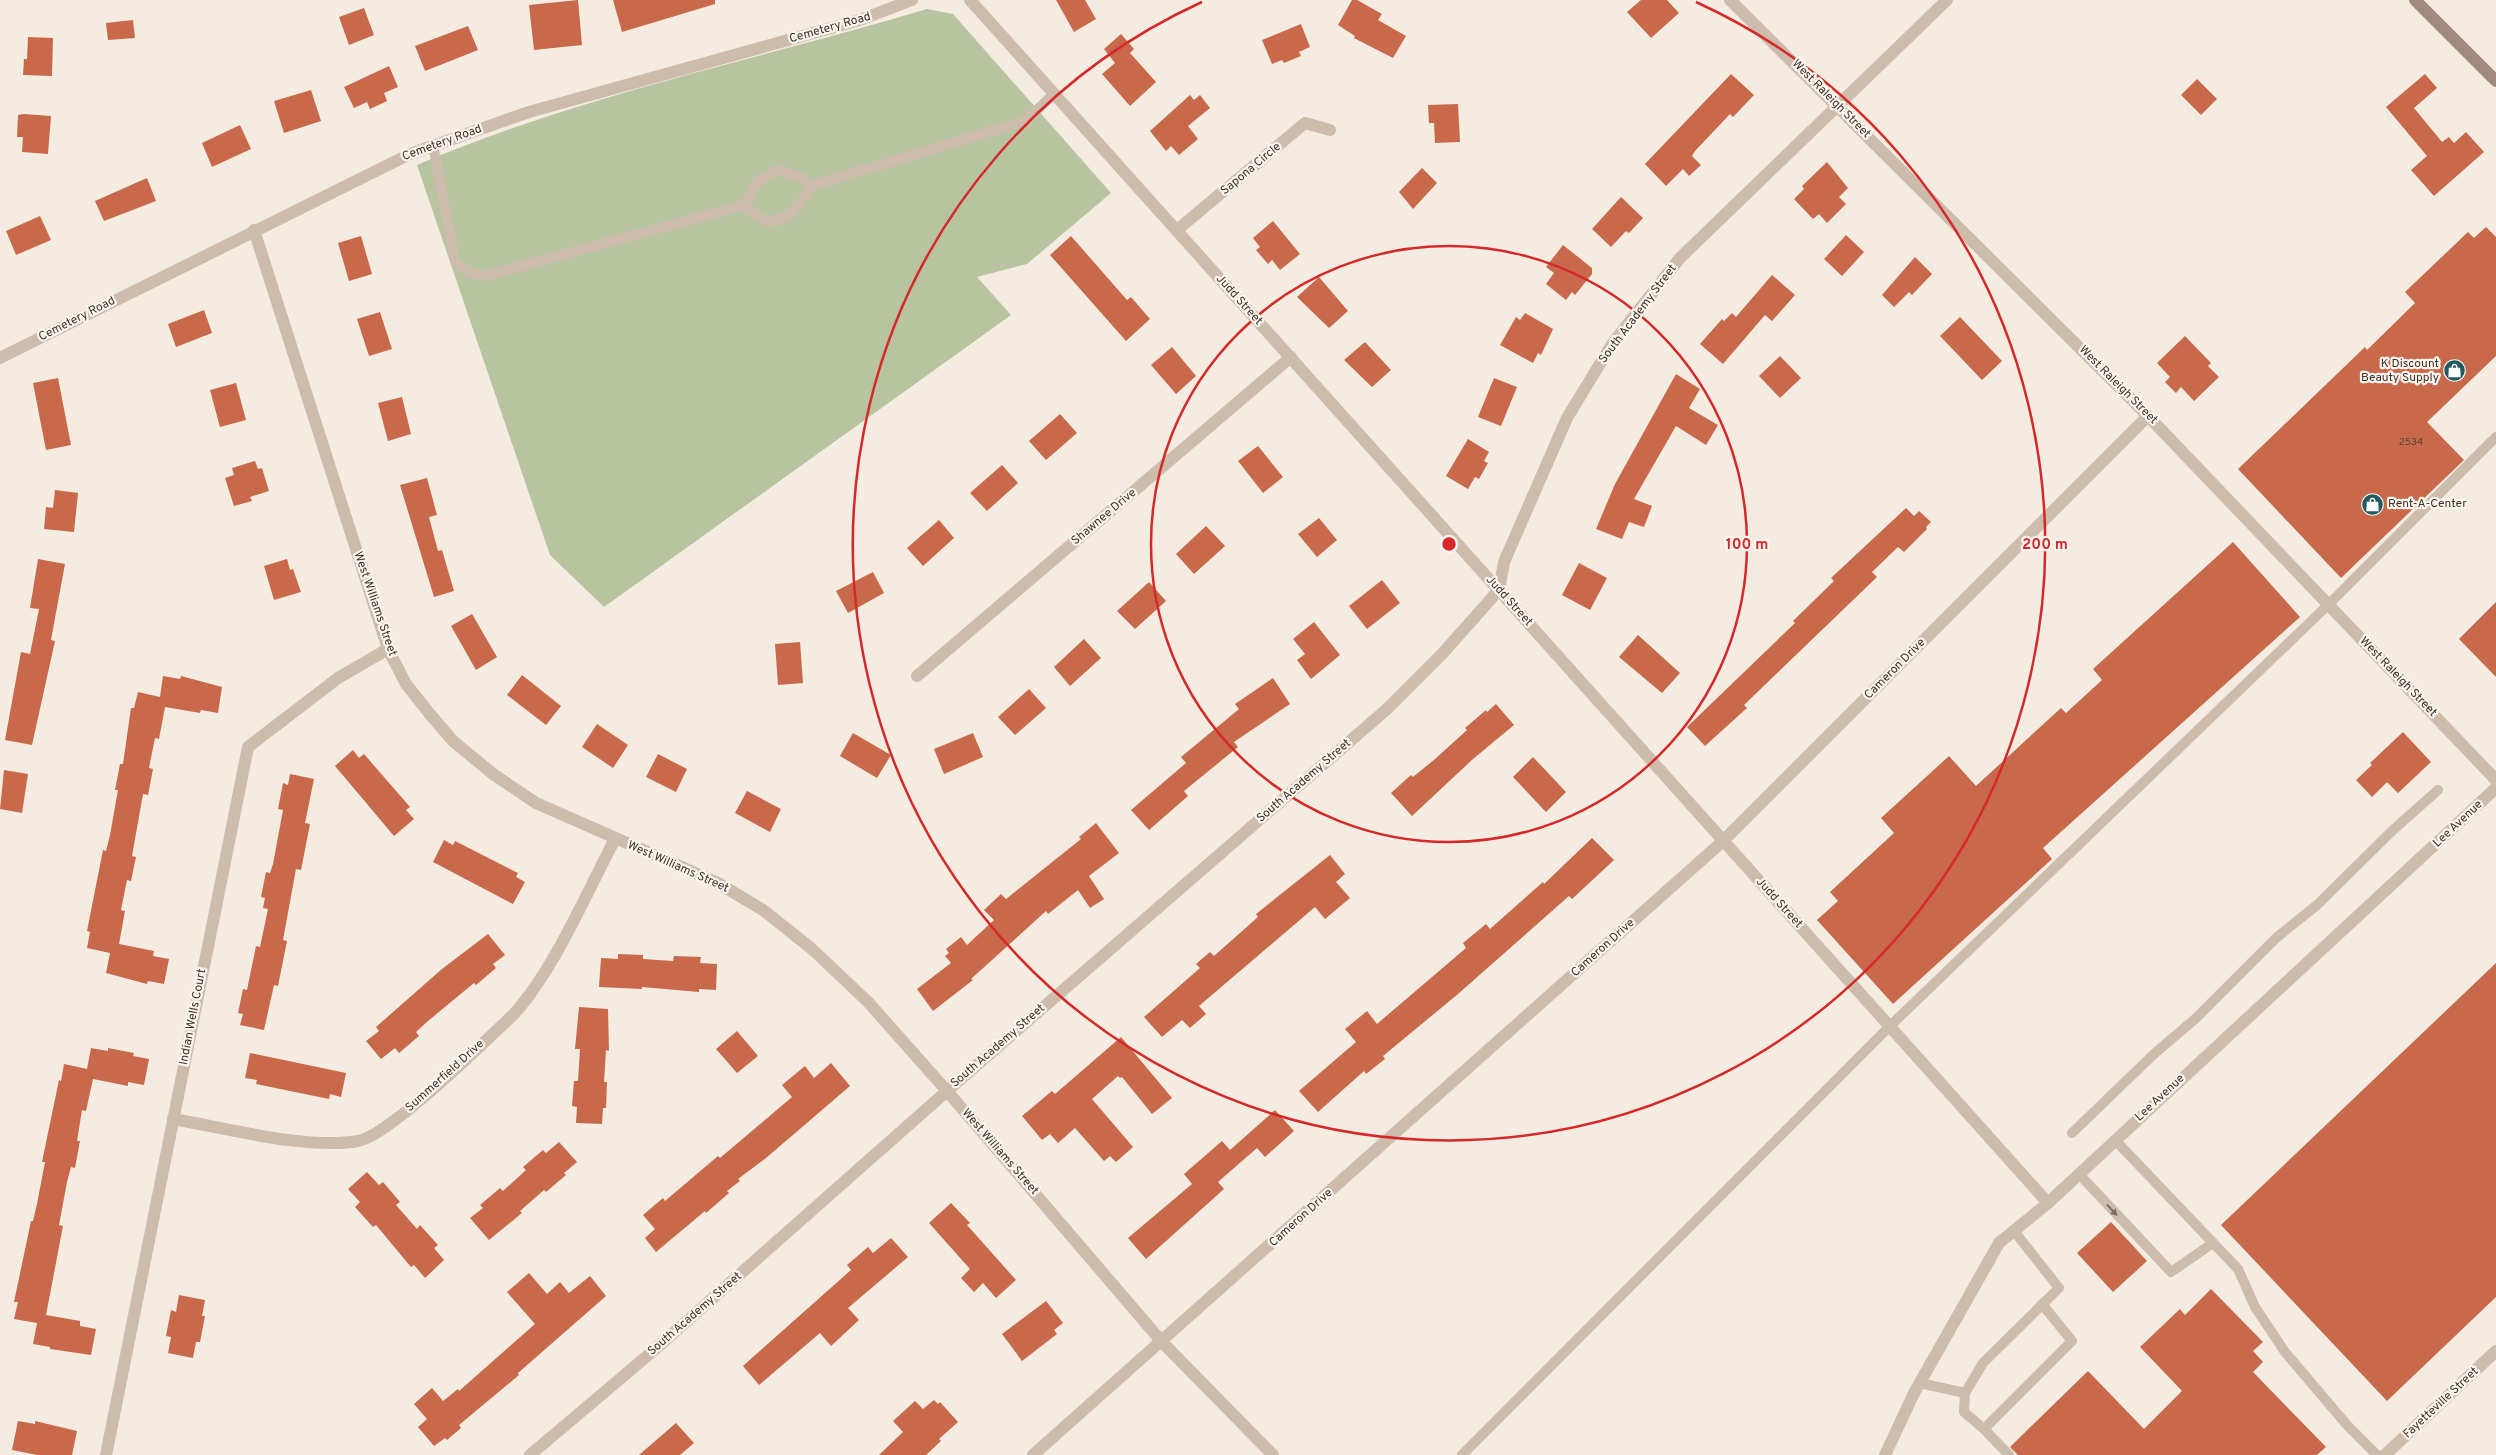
<svg xmlns="http://www.w3.org/2000/svg" width="2496" height="1455" font-family="Overpass,sans-serif">
<style>
.green{fill:#b8c4a0}
.building{fill:#c8694b}
.lines{fill:none;stroke-linecap:round;stroke-linejoin:round}
.service{stroke:#cdbbac;stroke-width:10}
.minor{stroke:#cdbbac;stroke-width:12}
.tertiary{stroke:#cdbbac;stroke-width:12}
.secondary{stroke:#a18a7d;stroke-width:12}
.oneway{fill:#7d6f65}
.ring{fill:none;stroke:#d62828;stroke-width:2.5}
.labels{text-anchor:middle;dominant-baseline:central;stroke-width:4.5;stroke-linejoin:round;paint-order:stroke}
.number-label{font-size:10px;fill:#5e3e33}
.street-label{font-size:12px;fill:#3b302b;stroke:#fbf5ee}
.poi-label{font-size:12px;fill:#3b302b;stroke:#fbf5ee;text-anchor:end}
.centre{fill:#d62828;stroke:#fbf5ee;stroke-width:2.5}
.ring-label{font-size:15px;text-anchor:middle;font-weight:bold;fill:#d62828;stroke:#fbf5ee;stroke-width:4.5;stroke-linejoin:round;paint-order:stroke}
</style>
<rect width="100%" height="100%" fill="#f4ebe1"/>
<!-- green -->
<path class="green" d="M 927,9 L 953,14 L 1111,193 L 1027,264 L 977,277 L 1011,315 L 604,607 L 550,555 L 417,165 C 581,95 757,60 927,9 Z"/>
<!-- building -->
<g class="building">
<polygon points="578,0 582,45 534,50 529,5"/>
<polygon points="613,0 715,0 715,4 622,32"/>
<polygon points="1056,0 1085,0 1096,19 1074,32"/>
<polygon points="1352,0 1357,0 1382,14 1378,20 1406,36 1393,58 1354,38 1355,36 1338,25"/>
<polygon points="1641,0 1667,0 1679,13 1651,38 1627,12"/>
<polygon points="364,8 374,35 349,45 339,17"/>
<polygon points="133,20 135,38 108,40 106,23"/>
<polygon points="1301,24 1310,47 1299,52 1301,56 1284,63 1282,60 1272,64 1262,40"/>
<polygon points="468,26 478,50 425,71 415,46"/>
<polygon points="1121,34 1134,49 1130,53 1156,82 1130,106 1102,74 1115,63 1104,49"/>
<polygon points="28,37 53,38 52,76 23,75 24,59 27,59"/>
<polygon points="389,66 398,87 384,93 387,101 370,109 367,102 354,108 344,87"/>
<polygon points="1731,74 1754,95 1733,117 1730,114 1695,151 1692,156 1701,165 1689,176 1683,169 1666,186 1645,164"/>
<polygon points="2425,74 2437,88 2414,108 2442,142 2449,137 2454,143 2466,132 2484,152 2434,196 2411,170 2427,156 2386,107"/>
<polygon points="2197,79 2217,99 2201,115 2181,95"/>
<polygon points="311,90 321,121 284,133 274,101"/>
<polygon points="1190,95 1194,100 1200,95 1210,108 1188,126 1198,139 1179,155 1171,146 1166,151 1150,131"/>
<polygon points="1458,104 1460,142 1435,143 1434,123 1429,123 1428,105"/>
<polygon points="24,114 51,116 48,154 22,152 23,137 17,137 18,115"/>
<polygon points="240,125 251,149 212,167 202,143"/>
<polygon points="1827,162 1848,188 1839,197 1846,204 1827,223 1819,214 1813,219 1794,199 1804,189 1802,186"/>
<polygon points="1422,168 1437,183 1413,209 1399,192"/>
<polygon points="147,178 156,201 104,221 95,201"/>
<polygon points="1621,197 1643,218 1629,233 1626,231 1611,247 1592,229"/>
<polygon points="40,216 51,240 16,255 6,231"/>
<polygon points="1273,221 1300,254 1280,270 1272,260 1268,264 1256,250 1260,247 1253,238"/>
<polygon points="2486,227 2496,237 2496,356 2427,422 2464,460 2341,578 2238,469 2365,347 2367,350 2415,303 2405,292 2468,232 2474,238"/>
<polygon points="1846,235 1864,252 1842,276 1824,259"/>
<polygon points="361,236 372,274 349,281 338,243"/>
<polygon points="1071,236 1127,300 1131,297 1150,319 1126,341 1050,255"/>
<polygon points="1563,245 1592,268 1592,274 1575,295 1572,292 1566,300 1546,284 1554,273 1546,267"/>
<polygon points="1915,257 1932,274 1912,295 1909,292 1894,307 1882,295"/>
<polygon points="1772,275 1795,295 1772,321 1765,315 1723,364 1700,344 1722,319 1724,321 1732,313 1736,317"/>
<polygon points="1319,277 1348,311 1329,328 1297,297"/>
<polygon points="204,310 212,333 176,347 168,324"/>
<polygon points="380,312 392,349 369,356 357,319"/>
<polygon points="1525,313 1553,329 1541,355 1538,353 1533,363 1500,345 1516,317 1520,320"/>
<polygon points="1960,317 2002,361 1982,380 1940,336"/>
<polygon points="2185,336 2211,363 2208,366 2219,377 2194,401 2181,387 2176,393 2165,382 2170,377 2157,363"/>
<polygon points="1365,342 1391,370 1372,387 1344,360"/>
<polygon points="1172,347 1196,376 1176,394 1151,365"/>
<polygon points="1780,356 1801,378 1780,398 1759,376"/>
<polygon points="1676,374 1700,389 1689,408 1718,425 1706,445 1676,426 1634,499 1652,506 1644,527 1629,522 1622,539 1596,529 1615,484"/>
<polygon points="58,378 71,445 46,450 33,383"/>
<polygon points="1494,378 1517,387 1501,426 1478,417"/>
<polygon points="236,383 246,420 220,427 210,390"/>
<polygon points="402,397 411,434 388,441 378,403"/>
<polygon points="1060,414 1077,433 1046,460 1029,441"/>
<polygon points="1468,439 1489,452 1484,461 1488,463 1479,479 1475,477 1468,489 1446,476"/>
<polygon points="1258,446 1283,477 1263,493 1238,461"/>
<polygon points="255,461 258,469 262,468 269,491 250,497 252,501 234,506 225,478 234,475 232,468"/>
<polygon points="1002,465 1018,483 987,511 970,493"/>
<polygon points="427,478 437,515 429,517 438,551 442,550 454,591 434,597 400,485"/>
<polygon points="55,490 78,493 74,532 44,529 46,507 53,508"/>
<polygon points="1906,508 1914,516 1919,511 1931,522 1926,527 1927,529 1904,552 1898,547 1872,572 1877,577 1744,705 1747,708 1705,746 1687,727 1795,623 1793,621 1834,581 1831,578"/>
<polygon points="1319,518 1337,540 1317,557 1298,534"/>
<polygon points="939,520 954,538 923,566 907,548"/>
<polygon points="1206,526 1225,546 1194,574 1176,554"/>
<polygon points="2233,542 2300,617 2043,848 2052,859 1893,1004 1817,920 1838,901 1830,892 1894,833 1881,818 1949,756 1976,786 2061,708 2066,713 2102,680 2093,669"/>
<polygon points="38,559 65,564 51,640 55,641 32,745 5,740 21,652 30,654 39,609 30,608"/>
<polygon points="287,559 290,570 293,569 301,592 274,600 264,566"/>
<polygon points="1579,563 1607,578 1590,610 1562,595"/>
<polygon points="873,572 884,593 848,613 836,591"/>
<polygon points="1382,580 1400,603 1367,629 1349,606"/>
<polygon points="1149,582 1166,601 1135,629 1117,611"/>
<polygon points="2496,602 2496,677 2459,639"/>
<polygon points="472,614 497,657 476,670 451,626"/>
<polygon points="1314,622 1340,655 1311,679 1297,660 1305,654 1293,639"/>
<polygon points="1638,635 1680,673 1662,693 1619,657"/>
<polygon points="1084,639 1101,658 1070,686 1054,667"/>
<polygon points="800,642 803,683 778,685 775,644"/>
<polygon points="522,675 561,706 546,725 507,695"/>
<polygon points="163,676 180,679 181,676 222,687 218,713 201,710 200,713 165,707 159,739 155,738 149,768 153,769 148,795 143,794 132,856 136,857 131,881 127,880 121,910 125,911 119,944 154,951 153,956 169,959 164,984 148,981 147,984 106,973 110,953 87,948 90,932 87,931 103,850 106,851 110,835 118,790 115,790 120,764 123,764 131,708 134,708 138,692 160,697"/>
<polygon points="1273,678 1290,704 1234,742 1238,747 1184,791 1188,796 1149,830 1131,810 1186,763 1181,757 1239,709 1235,704"/>
<polygon points="1029,689 1046,708 1015,735 998,717"/>
<polygon points="1496,704 1514,725 1473,759 1412,816 1391,793 1411,775 1413,777 1435,759 1467,730 1465,728 1486,710 1487,712"/>
<polygon points="597,724 628,745 613,768 582,747"/>
<polygon points="2403,732 2431,762 2398,793 2387,782 2372,797 2356,780 2372,765 2370,763"/>
<polygon points="853,733 891,755 877,778 840,756"/>
<polygon points="973,733 983,757 944,774 934,749"/>
<polygon points="353,750 359,758 364,754 410,807 406,810 414,819 394,836 335,766"/>
<polygon points="658,754 687,769 676,792 646,777"/>
<polygon points="1533,757 1566,792 1546,812 1513,777"/>
<polygon points="4,770 28,774 22,813 0,809"/>
<polygon points="290,774 314,779 305,823 310,824 301,870 296,869 283,940 287,941 278,986 274,985 264,1030 240,1025 243,1014 238,1013 243,989 247,990 256,946 260,947 268,909 263,908 265,898 261,897 266,872 270,873 273,864 283,810 278,809 283,783 288,785"/>
<polygon points="747,791 781,809 770,832 735,813"/>
<polygon points="1096,823 1119,853 1089,876 1104,899 1090,908 1078,890 1048,914 1046,911 971,979 973,980 933,1011 917,989 951,963 945,956 949,953 946,949 961,937 967,945 994,920 984,910 1001,894 1006,899 1081,839 1079,837"/>
<polygon points="1592,838 1614,860 1572,899 1569,896 1458,994 1383,1056 1385,1059 1366,1074 1364,1071 1318,1112 1299,1091 1356,1042 1345,1029 1367,1011 1377,1024 1466,948 1463,943 1486,924 1490,929 1543,882 1544,884"/>
<polygon points="444,840 453,845 455,841 518,873 516,877 525,882 513,904 433,862"/>
<polygon points="1330,855 1345,874 1336,882 1350,898 1325,919 1315,907 1199,1006 1206,1014 1190,1028 1182,1020 1162,1037 1144,1017 1200,968 1196,964 1210,952 1214,956 1258,917 1256,914"/>
<polygon points="488,934 505,955 493,964 496,968 476,985 474,983 428,1021 416,1032 419,1036 399,1053 395,1048 381,1059 366,1041 379,1031 376,1027 442,969"/>
<polygon points="618,954 643,955 643,959 673,961 674,956 701,957 700,963 717,964 716,990 699,989 699,992 642,987 642,989 599,987 601,958 618,959"/>
<polygon points="2496,963 2496,1297 2387,1401 2221,1225"/>
<polygon points="579,1007 608,1009 609,1051 606,1050 604,1082 607,1082 606,1108 603,1108 602,1124 576,1123 577,1107 572,1106 574,1081 578,1081 580,1049 575,1049"/>
<polygon points="737,1031 758,1056 737,1073 716,1049"/>
<polygon points="1121,1037 1172,1098 1152,1114 1122,1077 1120,1078 1118,1076 1092,1099 1133,1147 1116,1162 1110,1156 1104,1161 1075,1128 1058,1143 1050,1134 1042,1140 1022,1116 1052,1091 1055,1094"/>
<polygon points="91,1048 108,1051 108,1048 134,1053 133,1056 149,1059 144,1085 128,1082 128,1086 93,1079 86,1111 82,1110 77,1141 80,1141 75,1168 71,1167 67,1182 59,1225 63,1226 46,1315 80,1321 80,1326 96,1329 91,1355 50,1349 50,1347 33,1344 37,1323 14,1319 18,1302 14,1302 31,1221 33,1221 37,1204 45,1162 42,1162 59,1080 61,1081 64,1064 87,1069"/>
<polygon points="250,1053 346,1073 341,1097 330,1094 329,1099 256,1084 257,1080 245,1078"/>
<polygon points="831,1063 850,1086 766,1158 738,1179 740,1181 727,1191 729,1193 706,1213 705,1211 656,1252 645,1238 655,1229 643,1215 663,1198 665,1201 718,1156 720,1158 792,1097 782,1085 805,1066 814,1078"/>
<polygon points="1275,1110 1294,1131 1265,1157 1257,1148 1218,1182 1224,1189 1146,1259 1128,1238 1192,1184 1184,1174 1222,1141 1230,1150"/>
<polygon points="559,1142 577,1162 564,1173 566,1175 546,1192 544,1190 520,1211 522,1213 489,1240 470,1218 483,1208 480,1205 500,1188 503,1191 526,1170 523,1167 543,1150 546,1153"/>
<polygon points="367,1172 379,1185 383,1182 400,1202 396,1205 417,1229 420,1225 438,1245 434,1248 444,1260 425,1278 414,1265 411,1267 376,1225 373,1227 355,1207 360,1202 348,1189"/>
<polygon points="951,1203 970,1223 967,1225 1016,1280 996,1298 983,1283 974,1292 961,1278 970,1269 929,1223"/>
<polygon points="2111,1222 2147,1261 2113,1292 2077,1253"/>
<polygon points="891,1238 908,1257 848,1308 859,1320 831,1346 820,1333 759,1385 743,1366 851,1270 847,1265 868,1247 873,1253"/>
<polygon points="529,1273 547,1294 560,1282 569,1293 590,1276 606,1296 518,1373 519,1375 459,1425 461,1428 447,1440 445,1438 434,1446 418,1427 427,1419 414,1404 432,1388 443,1401 458,1389 459,1391 535,1324 507,1292"/>
<polygon points="2211,1289 2263,1342 2253,1351 2263,1362 2253,1372 2326,1447 2317,1455 2018,1455 2010,1447 2088,1371 2144,1429 2182,1391 2140,1347 2180,1309 2185,1315"/>
<polygon points="179,1295 205,1300 202,1316 205,1316 200,1342 196,1342 193,1358 168,1353 171,1337 166,1336 171,1310 176,1312"/>
<polygon points="1046,1301 1063,1323 1054,1330 1057,1334 1022,1361 1002,1334"/>
<polygon points="934,1400 938,1404 940,1402 958,1422 939,1439 941,1441 926,1455 879,1455 903,1432 893,1421 915,1401 923,1409"/>
<polygon points="18,1421 35,1424 35,1421 77,1431 72,1455 37,1455 12,1450"/>
<polygon points="676,1423 694,1443 680,1455 639,1455"/>
</g>
<g class="lines">
<!-- service -->
<g class="service">
<path d="M 433,145 L 455,261 L 470,273 L 485,276 L 745,205 C 774,238 794,215 811,186 L 1025,121 L 1054,94"/>
<polyline points="745,205 757,182 777,170 802,178 811,186"/>
<polyline points="2072,1133 2154,1054 2195,1019 2276,938 2317,905 2393,830 2438,790"/>
<polyline points="2115,1140 2238,1269 2255,1307 2285,1352 2347,1425 2377,1455"/>
<polyline points="2079,1174 2171,1272 2213,1243"/>
<polyline points="1920,1383 1965,1393 1983,1363 2059,1288 2014,1231"/>
<polyline points="1965,1393 1964,1412 1984,1429 2072,1341 2042,1304"/>
<polyline points="1984,1429 2009,1455"/>
<polyline points="1462,1455 1890,1026 2329,604 2496,437"/>
</g>
<!-- minor -->
<g class="minor">
<polyline points="970,0 2048,1203"/>
<polyline points="1730,0 2148,416 2496,780"/>
<polyline points="254,230 388,649 406,684 429,713 453,741 493,774 536,803 718,883 763,910 812,949 868,1002 947,1091 1162,1342 1273,1455"/>
<polyline points="1177,230 1305,123 1330,130"/>
<polyline points="0,358 410,154 529,112 860,20 912,0"/>
<polyline points="917,676 1291,357"/>
<path d="M 173,1119 C 226,1128 307,1150 358,1141 C 389,1136 486,1040 514,1014 C 555,968 586,894 615,839"/>
<polyline points="106,1455 248,747 338,678 388,649"/>
<polyline points="530,1455 653,1351 947,1091 1387,709 1442,654 1499,590 1504,562 1567,418 1612,344 1680,258 1947,0"/>
<polyline points="1033,1455 1723,841 2148,416"/>
<polyline points="2385,1455 2496,1351"/>
</g>
<!-- tertiary -->
<polyline class="tertiary" points="1885,1455 1914,1393 1999,1243 2048,1203 2496,788"/>
<!-- secondary -->
<polyline class="secondary" points="2415,0 2496,81"/>
</g>
<!-- one-way arrows -->
<defs><path id="oneway-solid" d="M-6-.8H1V-3.2L6.5 0L1 3.2V.8H-6Z" transform="scale(1.25)"/></defs>
<use class="oneway" href="#oneway-solid" transform="translate(2112 1210) rotate(47)"/>
<!-- distance rings -->
<g class="ring">
<circle cx="1449" cy="544" r="298"/>
<path d="M1696 2A596 596 0 1 1 1202 2"/>
</g>
<!-- icons -->
<defs>
<symbol id="shop-disc" viewBox="-11 -11 22 22"><circle r="9.5" fill="#1f5a5e" stroke="#fbf5ee"/><path d="M-5-2.5h2.3a2.7 3.5 0 0 1 5.4 0H5L5.5 6h-11ZM-1.5-2.5h3a1.5 2.3 0 0 0-3 0Z" fill="#fff"/></symbol>
</defs>
<g fill-rule="evenodd">
<use href="#shop-disc" x="2442" y="358" width="25" height="25"/>
<use href="#shop-disc" x="2360" y="492" width="25" height="25"/>
</g>
<g class="labels">
<!-- number labels -->
<g class="number-label">
<text x="2411" y="442">2534</text>
</g>
<!-- street labels -->
<g class="street-label">
<text transform="translate(830 28) rotate(-16)">Cemetery Road</text>
<text transform="translate(1831 99) rotate(45)">West Raleigh Street</text>
<text transform="translate(442 143) rotate(-20)">Cemetery Road</text>
<text transform="translate(1251 169) rotate(-40)">Sapona Circle</text>
<text transform="translate(1239 300) rotate(48)">Judd Street</text>
<text transform="translate(1638 314) rotate(-53)">South Academy Street</text>
<text transform="translate(77 319) rotate(-27)">Cemetery Road</text>
<text transform="translate(2118 385) rotate(45)">West Raleigh Street</text>
<text transform="translate(1104 517) rotate(-40)">Shawnee Drive</text>
<text transform="translate(1509 601) rotate(48)">Judd Street</text>
<text transform="translate(375 604) rotate(71)">West Williams Street</text>
<text transform="translate(1895 669) rotate(-45)">Cameron Drive</text>
<text transform="translate(2398 677) rotate(46)">West Raleigh Street</text>
<text transform="translate(1304 781) rotate(-41)">South Academy Street</text>
<text transform="translate(2458 824) rotate(-43)">Lee Avenue</text>
<text transform="translate(678 867) rotate(24)">West Williams Street</text>
<text transform="translate(1779 903) rotate(48)">Judd Street</text>
<text transform="translate(1603 948) rotate(-42)">Cameron Drive</text>
<text transform="translate(193 1017) rotate(-79)">Indian Wells Court</text>
<text transform="translate(998 1046) rotate(-41)">South Academy Street</text>
<text transform="translate(445 1076) rotate(-42)">Summerfield Drive</text>
<text transform="translate(2160 1098) rotate(-43)">Lee Avenue</text>
<text transform="translate(1000 1152) rotate(49)">West Williams Street</text>
<text transform="translate(1301 1218) rotate(-42)">Cameron Drive</text>
<text transform="translate(695 1314) rotate(-41)">South Academy Street</text>
<text transform="translate(2441 1403) rotate(-43)">Fayetteville Street</text>
</g>
<!-- poi labels -->
<g class="poi-label">
<text x="2439" y="364">K Discount<tspan x="2439" dy="14">Beauty Supply</tspan></text>
<text x="2388" y="504" text-anchor="start">Rent-A-Center</text>
</g>
</g>
<circle cx="1449" cy="544" r="8" class="centre"/>
<g class="ring-label">
<text x="1747" y="549">100 m</text>
<text x="2045" y="549">200 m</text>
</g>
</svg>
